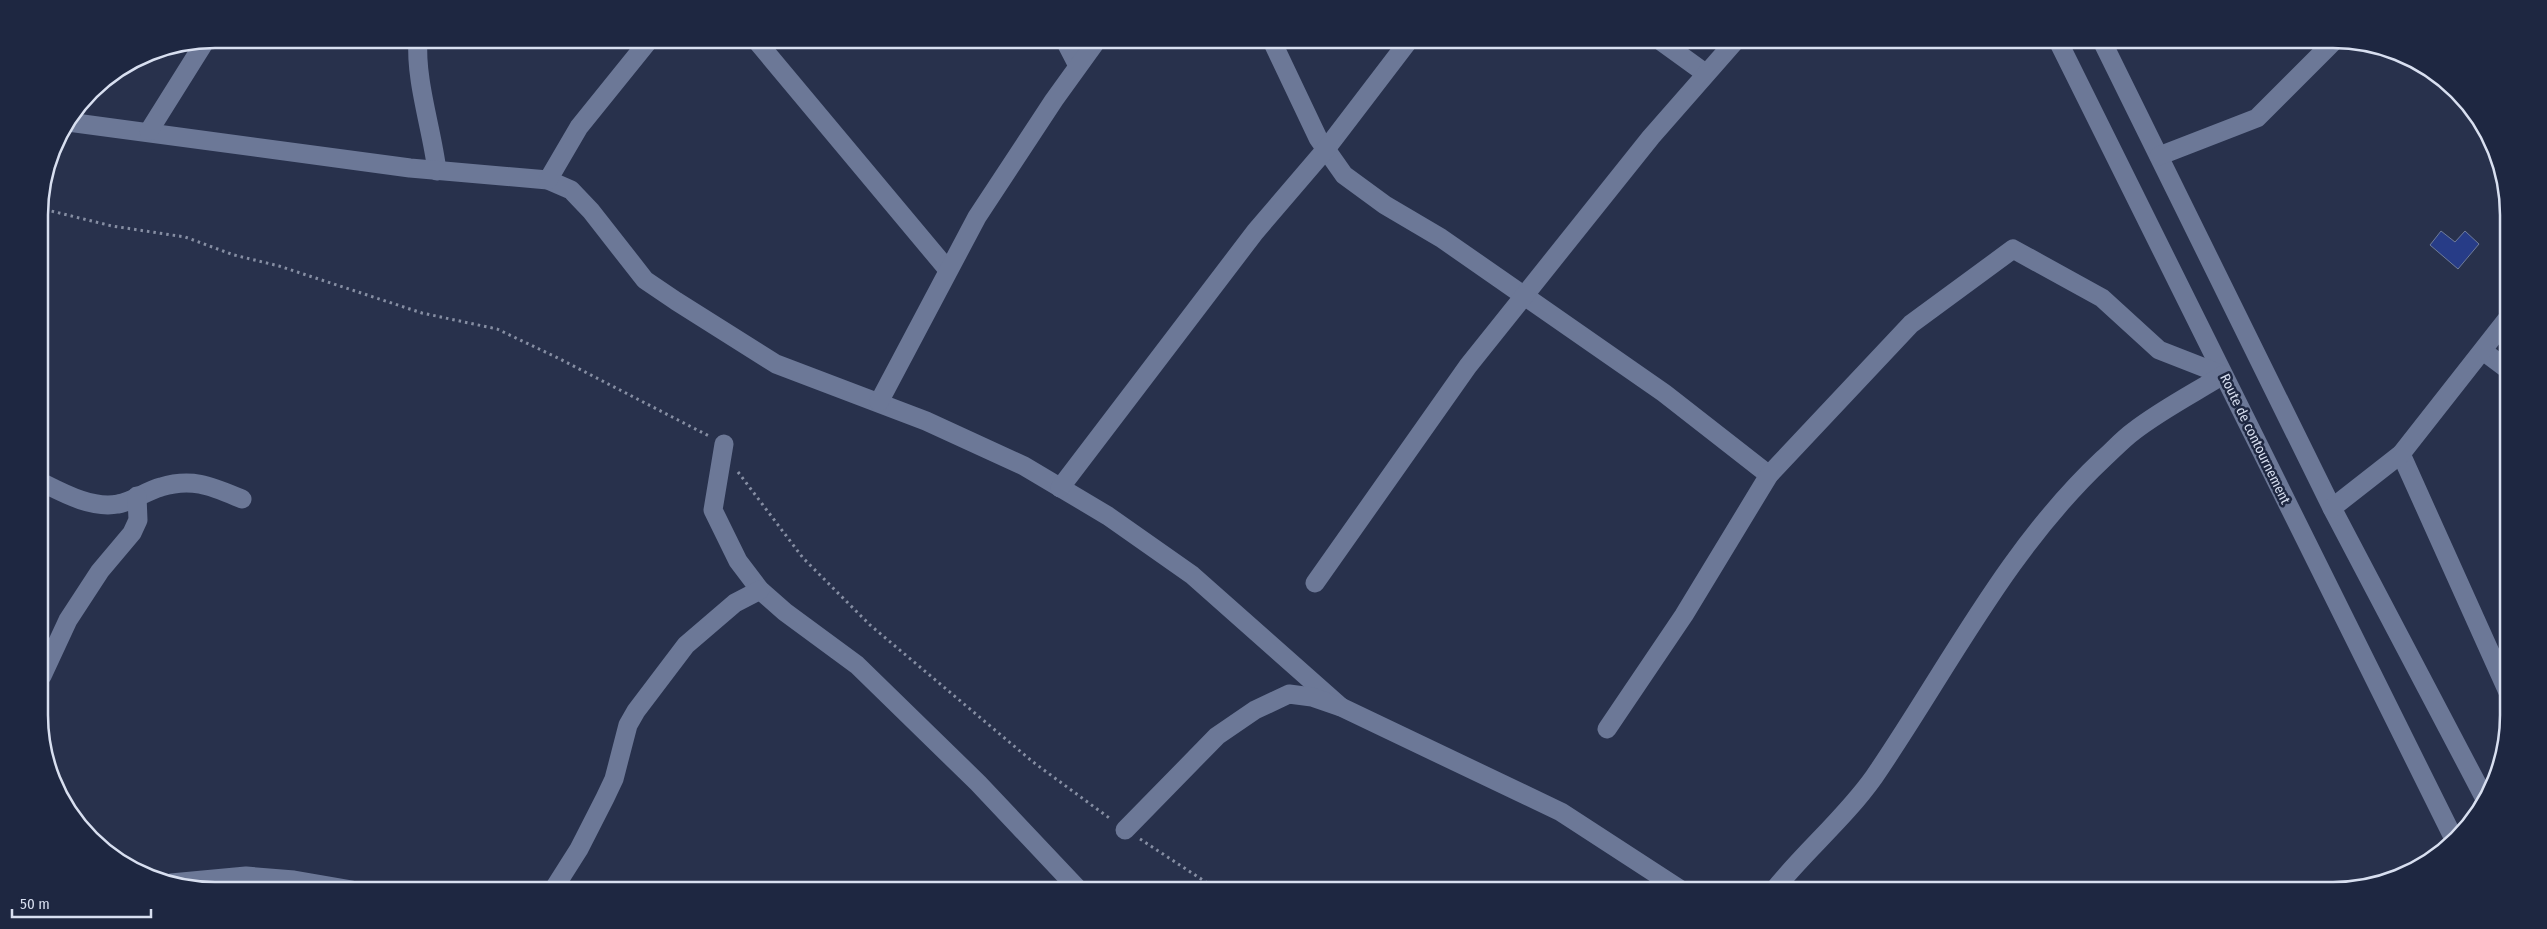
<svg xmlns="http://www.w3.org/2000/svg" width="2547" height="929" font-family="'Fira Sans Condensed',sans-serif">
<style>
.building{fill:#273c87;stroke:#6f7c9b}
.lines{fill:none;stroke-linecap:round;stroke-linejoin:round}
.path{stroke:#868ea3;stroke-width:3;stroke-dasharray:2.5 4;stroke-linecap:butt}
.minor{stroke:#6c7897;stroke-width:19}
.labels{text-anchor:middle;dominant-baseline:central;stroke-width:5;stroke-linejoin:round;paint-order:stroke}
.street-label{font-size:14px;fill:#d8dff0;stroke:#1e2741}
.rim{fill:none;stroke:#d8dff0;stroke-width:2.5}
</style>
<rect width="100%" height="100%" fill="#28314c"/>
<!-- building -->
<polygon class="building" points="2441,231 2455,242 2465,231 2479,244 2458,269 2430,245"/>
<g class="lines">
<!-- path -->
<g class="path">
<polyline points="39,208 112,226 185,237 234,255 279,266 422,313 497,329 558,358 709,436"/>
<polyline points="738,472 803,558 870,625 1033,762 1112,820"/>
<polyline points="1140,839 1218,890"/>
</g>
<!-- minor -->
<g class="minor">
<path d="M 418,39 C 415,81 432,129 437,171"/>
<polyline points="755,39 948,270"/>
<polyline points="1064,39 1078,66"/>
<polyline points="1271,39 1318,138 1344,175 1385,205 1441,238 1664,393 1769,475"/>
<polyline points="1658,39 1705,73"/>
<polyline points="2057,39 2454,839"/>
<polyline points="2101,39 2332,508 2485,799"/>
<polyline points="68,122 410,168 548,180 571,190 591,211 645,280 676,301 776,364 926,421 1024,466 1108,516 1192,575 1341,707"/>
<polyline points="149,131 206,40"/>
<polyline points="2159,156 2257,118 2336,39"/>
<polyline points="548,180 579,127 650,39"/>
<polyline points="2483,351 2507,369"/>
<polyline points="879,402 977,217 1054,100 1098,39"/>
<polyline points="724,444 713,510 738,561 760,590 785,612 857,665 978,783 1079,890"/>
<polyline points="2401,454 2508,692"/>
<path d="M 41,482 C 63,493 92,509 118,504 C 132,502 146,491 161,487 C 193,477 213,487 242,499"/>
<polyline points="1060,488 1255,232 1326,149 1410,39"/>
<polyline points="2332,508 2401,454 2507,319"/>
<polyline points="1315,583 1468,366 1651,137 1737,39"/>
<polyline points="42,676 68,620 100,571 132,533 138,520 137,496"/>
<polyline points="1607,729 1684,615 1769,475 1911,324 2013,249 2102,298 2159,350 2223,375"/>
<polyline points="1125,830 1217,736 1255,710 1289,694 1312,697 1341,707 1561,812 1681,890"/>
<polyline points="171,883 246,876 294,880 352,890"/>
<polyline points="553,890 579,849 605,798 614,779 628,725 636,711 686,645 735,603 760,590"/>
<path d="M 1774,890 C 1805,851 1845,818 1874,777 C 1948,669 2006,550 2103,459 C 2113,450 2123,439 2134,431 C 2161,410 2194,393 2223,375"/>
</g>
</g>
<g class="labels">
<!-- street labels -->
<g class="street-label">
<text transform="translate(2255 439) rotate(64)">Route de contournement</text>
</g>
</g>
<!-- crop -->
<path d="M0 0H2547V929H0ZM215 48H2333A167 167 0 0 1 2500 215V715A167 167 0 0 1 2333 882H215A167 167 0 0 1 48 715V215A167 167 0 0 1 215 48Z" fill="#1e2741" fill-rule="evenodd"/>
<path class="rim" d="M215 48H2333A167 167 0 0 1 2500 215V715A167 167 0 0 1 2333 882H215A167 167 0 0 1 48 715V215A167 167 0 0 1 215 48Z"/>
<!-- scale -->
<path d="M12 909v8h139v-8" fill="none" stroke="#d8dff0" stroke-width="2.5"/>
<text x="20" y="909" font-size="15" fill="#d8dff0" stroke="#1e2741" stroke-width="4" paint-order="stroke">50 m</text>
</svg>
